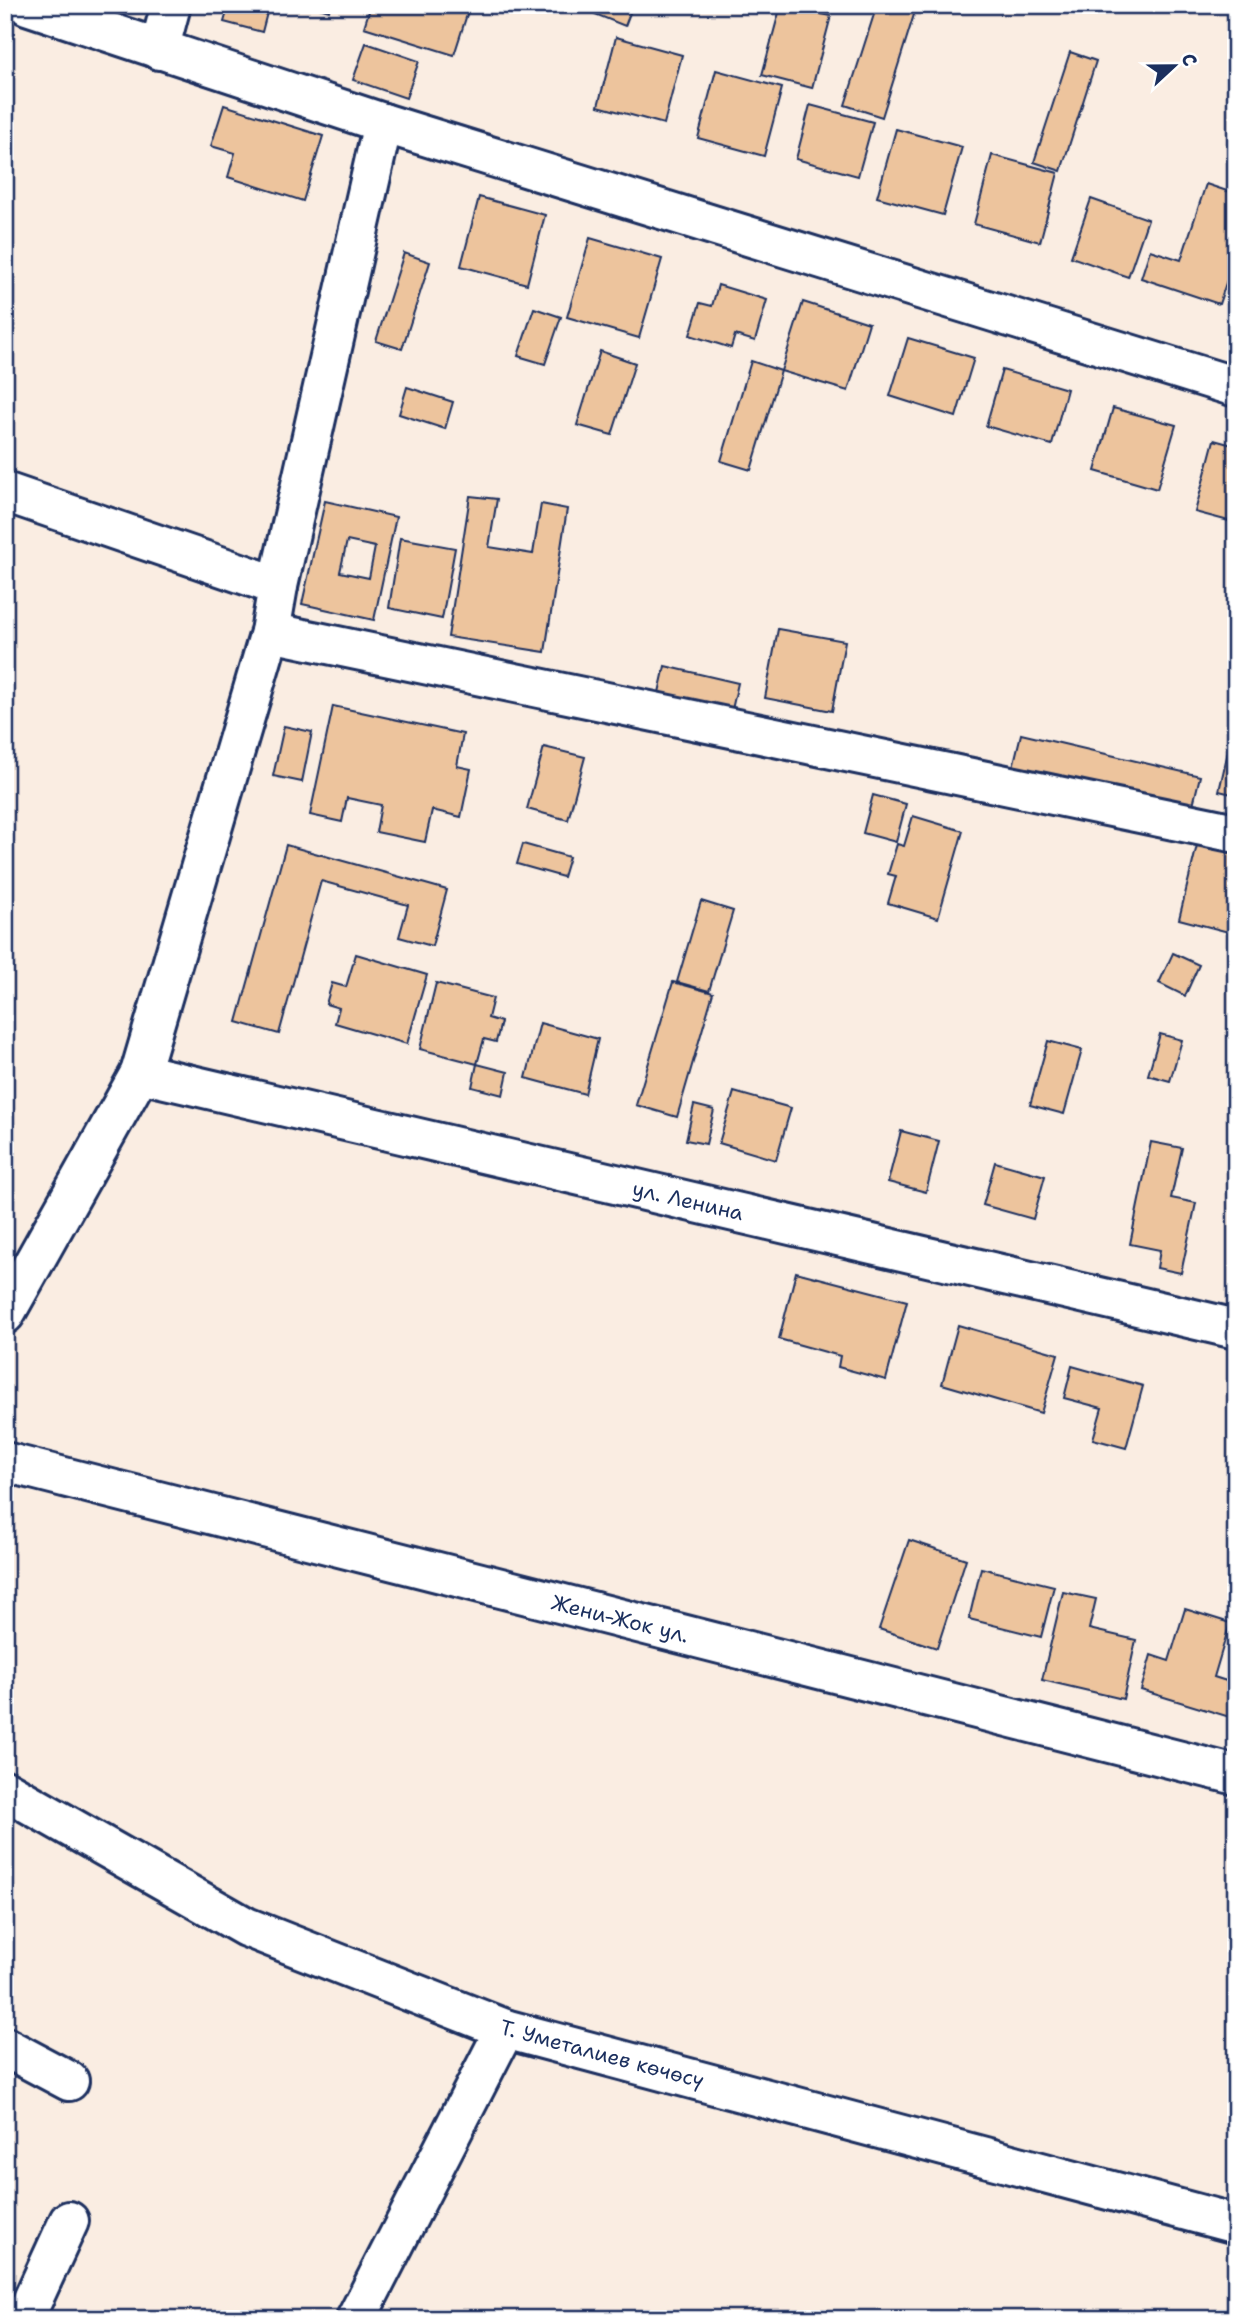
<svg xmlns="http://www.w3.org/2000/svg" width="1241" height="2324" font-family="'Shantell Sans',sans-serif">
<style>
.building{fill:#edc49d;stroke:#1b2f5e;stroke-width:2;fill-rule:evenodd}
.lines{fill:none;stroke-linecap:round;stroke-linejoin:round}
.minor-casing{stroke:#1b2f5e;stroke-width:44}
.minor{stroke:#fff;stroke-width:38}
.labels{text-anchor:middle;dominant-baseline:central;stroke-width:5;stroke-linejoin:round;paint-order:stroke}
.street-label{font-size:21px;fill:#1b2f5e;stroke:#fff}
</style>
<rect width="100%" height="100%" fill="#faede2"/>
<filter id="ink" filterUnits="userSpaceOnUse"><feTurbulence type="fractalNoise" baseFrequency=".0143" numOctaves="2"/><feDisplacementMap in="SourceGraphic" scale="14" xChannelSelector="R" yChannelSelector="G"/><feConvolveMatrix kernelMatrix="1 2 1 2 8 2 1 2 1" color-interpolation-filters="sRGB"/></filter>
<g filter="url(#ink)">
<!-- building -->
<g class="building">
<polygon points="229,5 269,5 262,32 224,22"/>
<polygon points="309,5 330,5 329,11"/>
<polygon points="371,5 424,6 470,5 454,55 364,27"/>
<polygon points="598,5 633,5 625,26 595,14"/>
<polygon points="781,5 831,16 812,88 762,75"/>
<polygon points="877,5 917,5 882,117 845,105"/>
<polygon points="616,37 682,55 664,124 598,106"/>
<polygon points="366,43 419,61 406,98 353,80"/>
<polygon points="1070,52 1096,61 1061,171 1034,162"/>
<polygon points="716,70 782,88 764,156 698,138"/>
<polygon points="224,105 323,136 303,201 228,177 235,153 211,146"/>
<polygon points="810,105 873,122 858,176 796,159"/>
<polygon points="896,129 962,147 943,215 877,197"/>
<polygon points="992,155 1058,173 1040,242 974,224"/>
<polygon points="1206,184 1236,194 1236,253 1219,304 1141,278 1150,250 1181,260"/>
<polygon points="479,197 545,215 527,284 461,266"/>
<polygon points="1091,199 1148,219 1128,277 1071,257"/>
<polygon points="590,238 662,259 639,338 567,317"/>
<polygon points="404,253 430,262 402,349 376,341"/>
<polygon points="718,285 767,300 755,341 735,335 731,348 690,335 700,303 712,306"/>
<polygon points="803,302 869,323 848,391 781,371"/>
<polygon points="534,308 561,317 545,364 518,356"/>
<polygon points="908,338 974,358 956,417 890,396"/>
<polygon points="600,351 635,363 612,435 577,425"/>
<polygon points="751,361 781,371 751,470 721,461"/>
<polygon points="1002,370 1067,389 1052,445 986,426"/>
<polygon points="407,387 453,402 445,429 399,414"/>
<polygon points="1113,408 1176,425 1157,489 1095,471"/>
<polygon points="1214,440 1236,446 1236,523 1195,512"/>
<polygon points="470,496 497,499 489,547 533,554 541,504 567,509 545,652 448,637"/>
<path d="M 325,501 L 396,517 L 374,620 L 302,604 ZM 347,541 L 375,547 L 369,578 L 340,572 Z"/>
<polygon points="400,538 455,548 442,619 389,608"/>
<polygon points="778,629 845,641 832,711 765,698"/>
<polygon points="665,666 738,683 731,714 658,697"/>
<polygon points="333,706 463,734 457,766 471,769 461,817 432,810 425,842 376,832 381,805 347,798 342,822 310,815"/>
<polygon points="1235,721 1236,721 1236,795 1219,791"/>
<polygon points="284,726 312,732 302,782 273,776"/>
<polygon points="1021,734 1200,776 1192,809 1013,767"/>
<polygon points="544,747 585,757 568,820 527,809"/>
<polygon points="873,795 906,804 896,842 863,833"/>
<polygon points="913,816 963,831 938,918 888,903 896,876 888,874 897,844 904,846"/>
<polygon points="1198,841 1236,850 1236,934 1179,919"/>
<polygon points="523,844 569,857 563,877 517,864"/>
<polygon points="286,845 447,890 432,946 399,937 408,905 321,881 279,1034 237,1022"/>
<polygon points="701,901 733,911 709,991 677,982"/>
<polygon points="1173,953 1199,965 1185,996 1159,983"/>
<polygon points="356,954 427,975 407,1044 335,1023 339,1008 326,1004 332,983 346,987"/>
<polygon points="673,982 713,993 677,1117 636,1105"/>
<polygon points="436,983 493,998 488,1018 501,1022 496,1042 484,1039 477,1064 420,1049"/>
<polygon points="540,1023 598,1039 585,1094 526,1078"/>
<polygon points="1160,1034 1182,1040 1170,1081 1148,1075"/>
<polygon points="1048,1041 1082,1050 1064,1114 1030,1105"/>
<polygon points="477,1064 508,1072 503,1095 472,1087"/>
<polygon points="734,1092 791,1108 776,1160 719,1143"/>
<polygon points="694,1105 714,1110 706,1144 686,1140"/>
<polygon points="901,1131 939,1141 926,1192 888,1182"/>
<polygon points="1151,1142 1182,1148 1171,1198 1196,1203 1181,1273 1157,1268 1160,1250 1130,1244"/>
<polygon points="995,1162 1045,1176 1033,1219 983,1205"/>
<polygon points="796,1272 907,1301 886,1380 838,1367 840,1356 779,1339"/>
<polygon points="958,1325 1058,1354 1041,1413 942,1384"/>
<polygon points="1072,1366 1143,1386 1126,1448 1093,1439 1102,1408 1064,1398"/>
<polygon points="909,1540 966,1559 937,1648 879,1629"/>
<polygon points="981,1568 1054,1586 1041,1637 969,1619"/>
<polygon points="1063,1592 1096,1599 1089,1629 1136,1640 1123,1699 1042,1680"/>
<polygon points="1185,1609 1230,1623 1214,1677 1236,1684 1236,1719 1141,1690 1151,1655 1169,1661"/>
</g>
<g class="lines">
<defs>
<g id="minor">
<polyline points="27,5 383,123 1236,387"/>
<polyline points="159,50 171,5"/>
<polyline points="5,492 278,586"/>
<polyline points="270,632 1236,833"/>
<polyline points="140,1073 1236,1329"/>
<polyline points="5,1314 140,1073 270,632 278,586 383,123"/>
<polyline points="5,1462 1236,1775"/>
<polyline points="5,1790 246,1927 505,2029 1236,2224"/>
<polyline points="5,2047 69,2081"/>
<polyline points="24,2319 69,2221"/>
<polyline points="356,2319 505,2029"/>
</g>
</defs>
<!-- minor casing -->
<use href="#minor" class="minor-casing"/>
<!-- minor -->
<use href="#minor" class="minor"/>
</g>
</g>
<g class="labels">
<!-- street labels -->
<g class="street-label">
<text transform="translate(688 1201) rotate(13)">ул. Ленина</text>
<text transform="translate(620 1619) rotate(14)">Жени-Жок ул.</text>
<text transform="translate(602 2054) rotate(15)">Т. Уметалиев көчөсү</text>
</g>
</g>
<!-- margin -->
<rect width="1241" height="2324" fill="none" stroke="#fff" stroke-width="28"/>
<rect x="14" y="14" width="1213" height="2296" fill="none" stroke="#1b2f5e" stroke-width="2.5" filter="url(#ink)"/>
<!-- north arrow -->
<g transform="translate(1174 66) rotate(68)" stroke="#ffffff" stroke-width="5" paint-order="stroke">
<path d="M0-5L12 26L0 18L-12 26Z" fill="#1b2f5e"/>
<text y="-10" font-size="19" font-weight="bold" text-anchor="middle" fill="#1b2f5e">С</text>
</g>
</svg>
